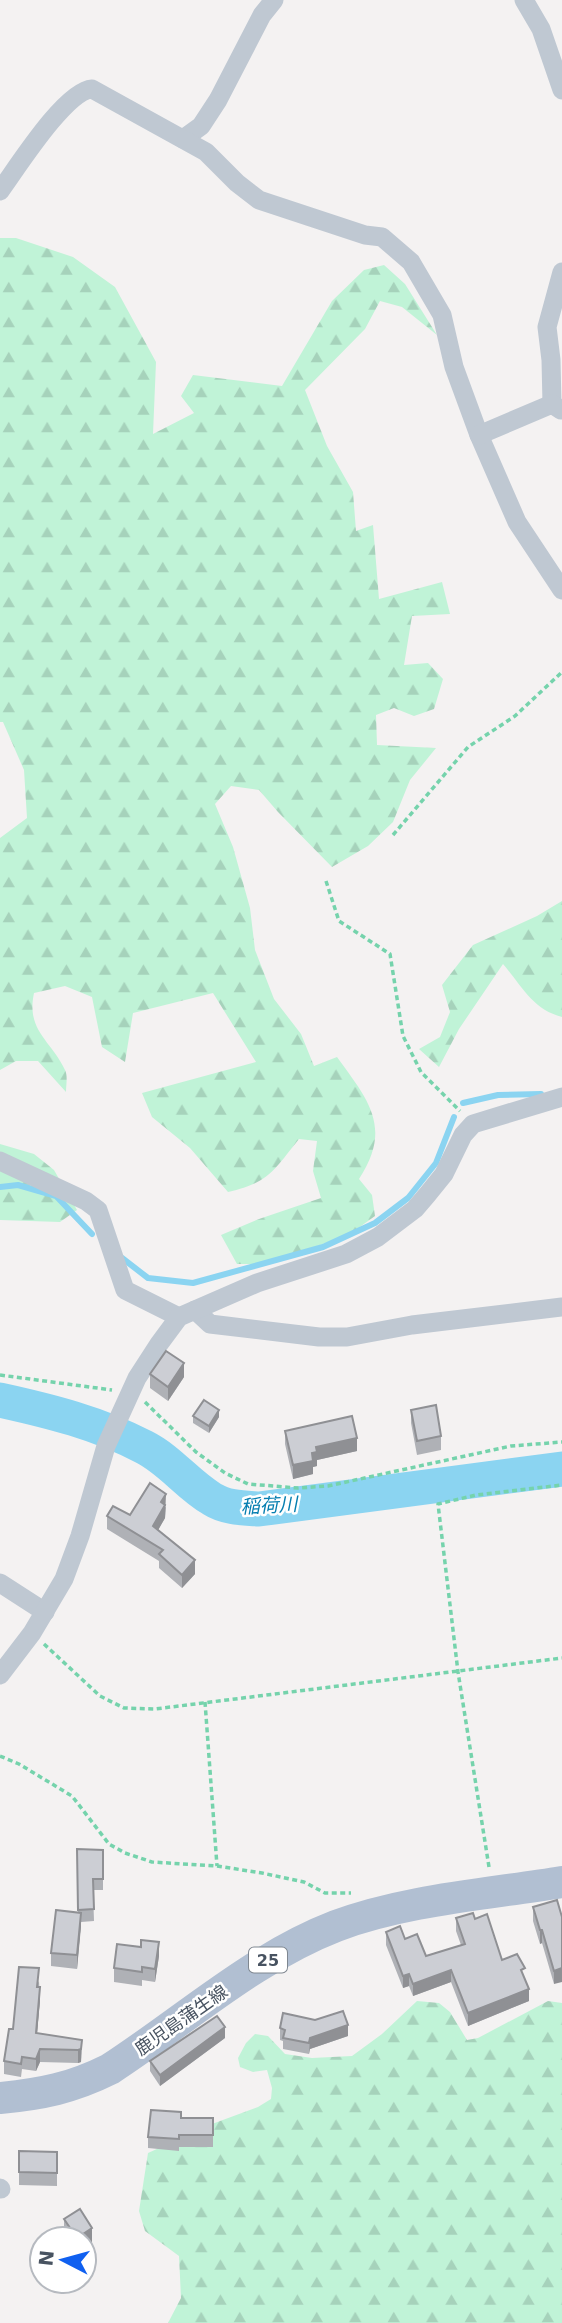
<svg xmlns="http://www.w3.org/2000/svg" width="562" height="2323" font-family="'DejaVu Sans','Noto Sans JP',sans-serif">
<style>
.forest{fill:url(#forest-firs)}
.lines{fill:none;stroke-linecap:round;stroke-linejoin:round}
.stream{stroke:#8bd4f1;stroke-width:6}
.river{stroke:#8bd4f1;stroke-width:35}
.path{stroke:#75d3ac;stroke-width:3.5;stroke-dasharray:5 3.5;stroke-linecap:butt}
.minor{stroke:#bfc8d2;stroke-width:19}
.primary{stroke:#b1bfd2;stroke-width:32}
.wall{fill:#afb1b6}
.shaded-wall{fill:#8f9094}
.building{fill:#ccced4;stroke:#8f9094;stroke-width:2}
.labels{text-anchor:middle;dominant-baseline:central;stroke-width:5;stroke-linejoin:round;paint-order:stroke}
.shield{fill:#fff;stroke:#7f8790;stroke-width:2}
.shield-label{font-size:16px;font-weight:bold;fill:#485361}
.street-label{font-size:18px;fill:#485361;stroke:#fff}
.water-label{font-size:19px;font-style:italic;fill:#057eb0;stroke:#fff}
</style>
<defs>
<pattern id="forest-firs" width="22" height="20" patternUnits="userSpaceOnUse" patternTransform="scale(1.75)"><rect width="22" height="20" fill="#c0f3d7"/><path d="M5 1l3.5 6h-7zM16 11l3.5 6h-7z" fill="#a6d2bb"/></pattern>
</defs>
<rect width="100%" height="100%" fill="#f4f2f2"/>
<!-- forest -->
<g class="forest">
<path d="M 0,238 L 16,238 L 73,257 L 115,287 L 156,362 L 153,434 L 194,413 L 181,396 L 193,375 L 282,386 L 332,301 L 364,270 L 384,265 L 405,284 L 437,335 L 402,307 L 380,301 L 365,329 L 305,390 L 327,446 L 353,492 L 356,531 L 373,525 L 379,599 L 442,582 L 450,614 L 412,616 L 404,665 L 428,663 L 443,679 L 434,709 L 414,716 L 394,708 L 376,715 L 377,745 L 436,748 L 410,780 L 393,822 L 368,846 L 332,867 L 278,812 L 259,790 L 231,786 L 215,804 L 233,847 L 250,908 L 255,950 L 274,999 L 301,1034 L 314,1066 L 337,1057 C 368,1100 393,1127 359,1179 L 372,1195 L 375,1216 L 350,1234 L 268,1264 L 237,1264 L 221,1235 L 259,1219 L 321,1198 L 313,1171 L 317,1141 L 299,1139 C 274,1170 269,1183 228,1192 L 190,1148 L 152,1117 L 142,1093 L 256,1062 L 213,993 L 133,1013 L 125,1062 L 102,1047 L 92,997 L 65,986 L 34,993 C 26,1031 51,1040 65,1070 C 68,1076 66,1085 66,1092 L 38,1061 L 16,1061 L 0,1070 L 0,838 L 27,818 L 24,770 L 3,722 L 0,722 Z"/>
<path d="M 562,901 L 562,1017 C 533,1010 521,985 503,964 L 459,1029 L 439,1067 L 419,1049 L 440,1037 L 450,1012 L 442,985 L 473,945 L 537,916 Z"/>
<polygon points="0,1144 34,1154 54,1170 77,1210 60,1222 0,1220"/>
<polygon points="417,2001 439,2003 450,2012 467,2040 478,2038 548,2001 562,2003 562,2323 168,2323 181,2298 179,2256 145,2231 139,2211 148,2153 212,2124 258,2107 271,2099 272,2088 267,2070 253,2072 240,2067 238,2058 246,2043 255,2034 268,2036 285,2054 312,2058 352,2056 382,2034"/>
</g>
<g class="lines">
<!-- stream -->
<g class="stream">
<polyline points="463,1103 498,1095 541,1094"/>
<polyline points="0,1187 18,1185 56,1196 92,1234"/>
<polyline points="122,1258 148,1278 193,1283 323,1247 375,1223 408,1198 436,1163 454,1117"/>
</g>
<!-- river -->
<path class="river" d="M 0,1400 C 50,1411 98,1423 144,1447 C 170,1460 188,1485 212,1499 C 226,1508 244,1508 259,1509 L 562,1469"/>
<!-- path -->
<g class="path">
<polyline points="393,835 468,747 515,716 562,672"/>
<polyline points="326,881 339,921 390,954 403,1036 421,1072 460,1111"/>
<polyline points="0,1375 112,1390"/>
<polyline points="145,1402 196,1452 225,1473 248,1484 298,1488 328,1486 511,1446 562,1442"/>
<polyline points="44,1644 100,1696 124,1708 155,1709 562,1658"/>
<polyline points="205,1702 217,1866"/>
<polyline points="0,1756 19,1764 72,1796 109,1844 125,1853 152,1862 217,1866 262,1873 304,1882 325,1893 351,1893"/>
<polyline points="489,1867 458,1672 438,1504 476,1495 562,1485"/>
</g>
<!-- minor -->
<g class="minor">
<polyline points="524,0 541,29 562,90"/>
<polyline points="183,139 201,126 218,100 262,15 274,0"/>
<path d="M 0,191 C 17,168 65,91 92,89 L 206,152 L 237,183 L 259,200 L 365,235 L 382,237 L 411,262 L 442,315 L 454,367 L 479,435 L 517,522 L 562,590"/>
<polyline points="552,404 551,360 547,327 562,272"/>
<polyline points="479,435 552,404 561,410"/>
<polyline points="0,1161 86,1201 98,1210 125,1290 179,1317"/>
<polyline points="195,1310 210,1324 319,1337 347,1337 412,1325 562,1307"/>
<polyline points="0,1583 45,1612"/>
<polyline points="0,1675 32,1633 64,1579 80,1536 106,1446 137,1378 159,1344 179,1317 257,1283 346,1254 378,1237 415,1209 427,1195 444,1174 463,1135 473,1124 562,1097"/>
<polyline points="0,2188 1,2189"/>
</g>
<!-- primary -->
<path class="primary" d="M 0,2098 C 42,2094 72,2088 110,2069 C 184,2021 253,1958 336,1926 C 405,1900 489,1894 562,1882"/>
</g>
<!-- wall -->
<g class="wall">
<polygon points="150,1374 184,1377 168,1401 150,1388"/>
<polygon points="411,1410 441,1436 441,1450 417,1455 411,1423"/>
<polygon points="193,1416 219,1417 209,1433 193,1423"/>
<polygon points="285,1431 357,1451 317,1460 317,1466 313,1467 313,1474 293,1479 285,1444"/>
<polygon points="166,1507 165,1518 158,1530 195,1574 182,1588 159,1568 159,1561 107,1529 107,1516 130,1515"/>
<polygon points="77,1849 103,1850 103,1890 93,1890 94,1921 81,1922 77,1969 51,1966 51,1953 78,1913"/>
<polygon points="533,1907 562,1917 554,1984 542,1943 540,1944 533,1921"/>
<polygon points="456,1918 475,1919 502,1960 525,1978 529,2001 468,2026 451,1982 413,1996 409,1986 403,1988 386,1945 386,1932 405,1939 426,1956 461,1945 456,1931"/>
<polygon points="159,1956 155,1982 142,1980 142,1986 114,1982 114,1968"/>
<polygon points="39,1981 40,2000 37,2033 82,2040 81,2062 78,2063 40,2062 36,2071 22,2069 21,2077 4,2074 4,2061 13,2029"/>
<polygon points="280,2028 348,2036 310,2049 309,2054 283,2049 283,2041 280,2040"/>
<polygon points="225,2038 160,2086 150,2071 150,2061"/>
<polygon points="181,2118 213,2118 213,2147 179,2147 179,2151 148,2148 148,2137"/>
<polygon points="19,2151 57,2152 57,2186 19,2185"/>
<polygon points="64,2219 92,2242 84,2247 84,2239 69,2239 64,2232"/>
</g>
<!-- shaded-wall -->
<g class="shaded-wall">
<polygon points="184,1363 184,1377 168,1401 168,1387"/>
<polygon points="219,1410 219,1417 209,1433 209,1426"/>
<polygon points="357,1438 357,1451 317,1460 317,1466 313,1467 313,1474 293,1479 293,1465 312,1453 316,1447"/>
<polygon points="166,1494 165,1518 153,1539 153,1526 161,1502"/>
<polygon points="195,1560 195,1574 182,1588 182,1575"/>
<polygon points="81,1913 81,1927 77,1969 77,1955"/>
<polygon points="540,1930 542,1930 542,1943 540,1944"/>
<polygon points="159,1942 159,1956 155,1982 155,1969"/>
<polygon points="562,1968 562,1982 554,1984 554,1971"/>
<polygon points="451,1970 451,1982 413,1996 413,1984"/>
<polygon points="409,1974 409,1986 403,1988 403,1976"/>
<polygon points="40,1987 40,2000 36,2046 36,2033"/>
<polygon points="529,1989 529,2001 468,2026 468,2013"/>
<polygon points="348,2025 348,2036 310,2049 309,2054 310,2038"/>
<polygon points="225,2027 225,2038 160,2086 160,2075"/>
<polygon points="82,2040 81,2062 78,2063 78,2050"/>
<polygon points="40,2049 40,2062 36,2071 36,2059"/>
<polygon points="92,2228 92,2242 84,2247 84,2239 77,2238"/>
</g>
<!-- building -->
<g class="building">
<polygon points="166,1351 184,1363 168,1387 150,1374"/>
<polygon points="204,1400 219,1410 209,1426 193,1416"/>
<polygon points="436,1405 441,1436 417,1441 411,1410"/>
<polygon points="352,1416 357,1438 316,1447 317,1452 312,1453 313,1461 293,1465 285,1431"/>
<polygon points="150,1483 166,1494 161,1502 165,1505 153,1526 195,1560 182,1575 159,1554 163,1550 107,1516 113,1506 130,1515"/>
<polygon points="77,1849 103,1850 103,1879 93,1879 94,1909 78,1910"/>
<polygon points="557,1900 562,1917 562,1968 554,1971 542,1930 540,1930 533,1907"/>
<polygon points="56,1910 81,1913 77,1955 51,1953"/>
<polygon points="473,1913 475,1919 487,1914 502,1960 517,1954 525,1968 521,1970 529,1989 468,2013 451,1970 413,1984 409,1974 403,1976 386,1932 400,1926 405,1939 417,1934 426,1956 465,1944 456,1918"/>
<polygon points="141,1940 159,1942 155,1969 142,1967 142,1972 114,1968 117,1944 141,1947"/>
<polygon points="19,1967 39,1968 37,1987 40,1987 36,2033 82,2040 81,2049 78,2050 40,2049 36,2059 22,2057 21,2064 4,2061 9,2029 13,2029"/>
<polygon points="343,2011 348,2025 310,2038 309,2043 283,2038 285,2030 280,2028 283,2013 315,2020"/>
<polygon points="217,2016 225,2027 160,2075 150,2061"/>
<polygon points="151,2110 181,2112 181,2118 213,2118 213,2135 179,2135 179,2139 148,2137"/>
<polygon points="19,2151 57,2152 57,2173 19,2172"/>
<polygon points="80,2209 92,2228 77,2238 64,2219"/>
</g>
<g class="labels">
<!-- shield labels -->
<rect class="shield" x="249" y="1947.5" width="38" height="25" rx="5"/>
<g class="shield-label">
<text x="268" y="1960">25</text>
</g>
<!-- street labels -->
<g class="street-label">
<text transform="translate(181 2020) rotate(-35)">鹿児島蒲生線</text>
</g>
<!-- water labels -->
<g class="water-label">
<text transform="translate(269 1505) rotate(-3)">稲荷川</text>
</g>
</g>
<!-- north arrow -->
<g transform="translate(63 2260) rotate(276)"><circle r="33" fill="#ffffff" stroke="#b6bac0" stroke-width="2"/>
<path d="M0-5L12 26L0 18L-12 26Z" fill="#1060f0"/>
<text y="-10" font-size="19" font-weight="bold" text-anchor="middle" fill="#485361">N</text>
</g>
</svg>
